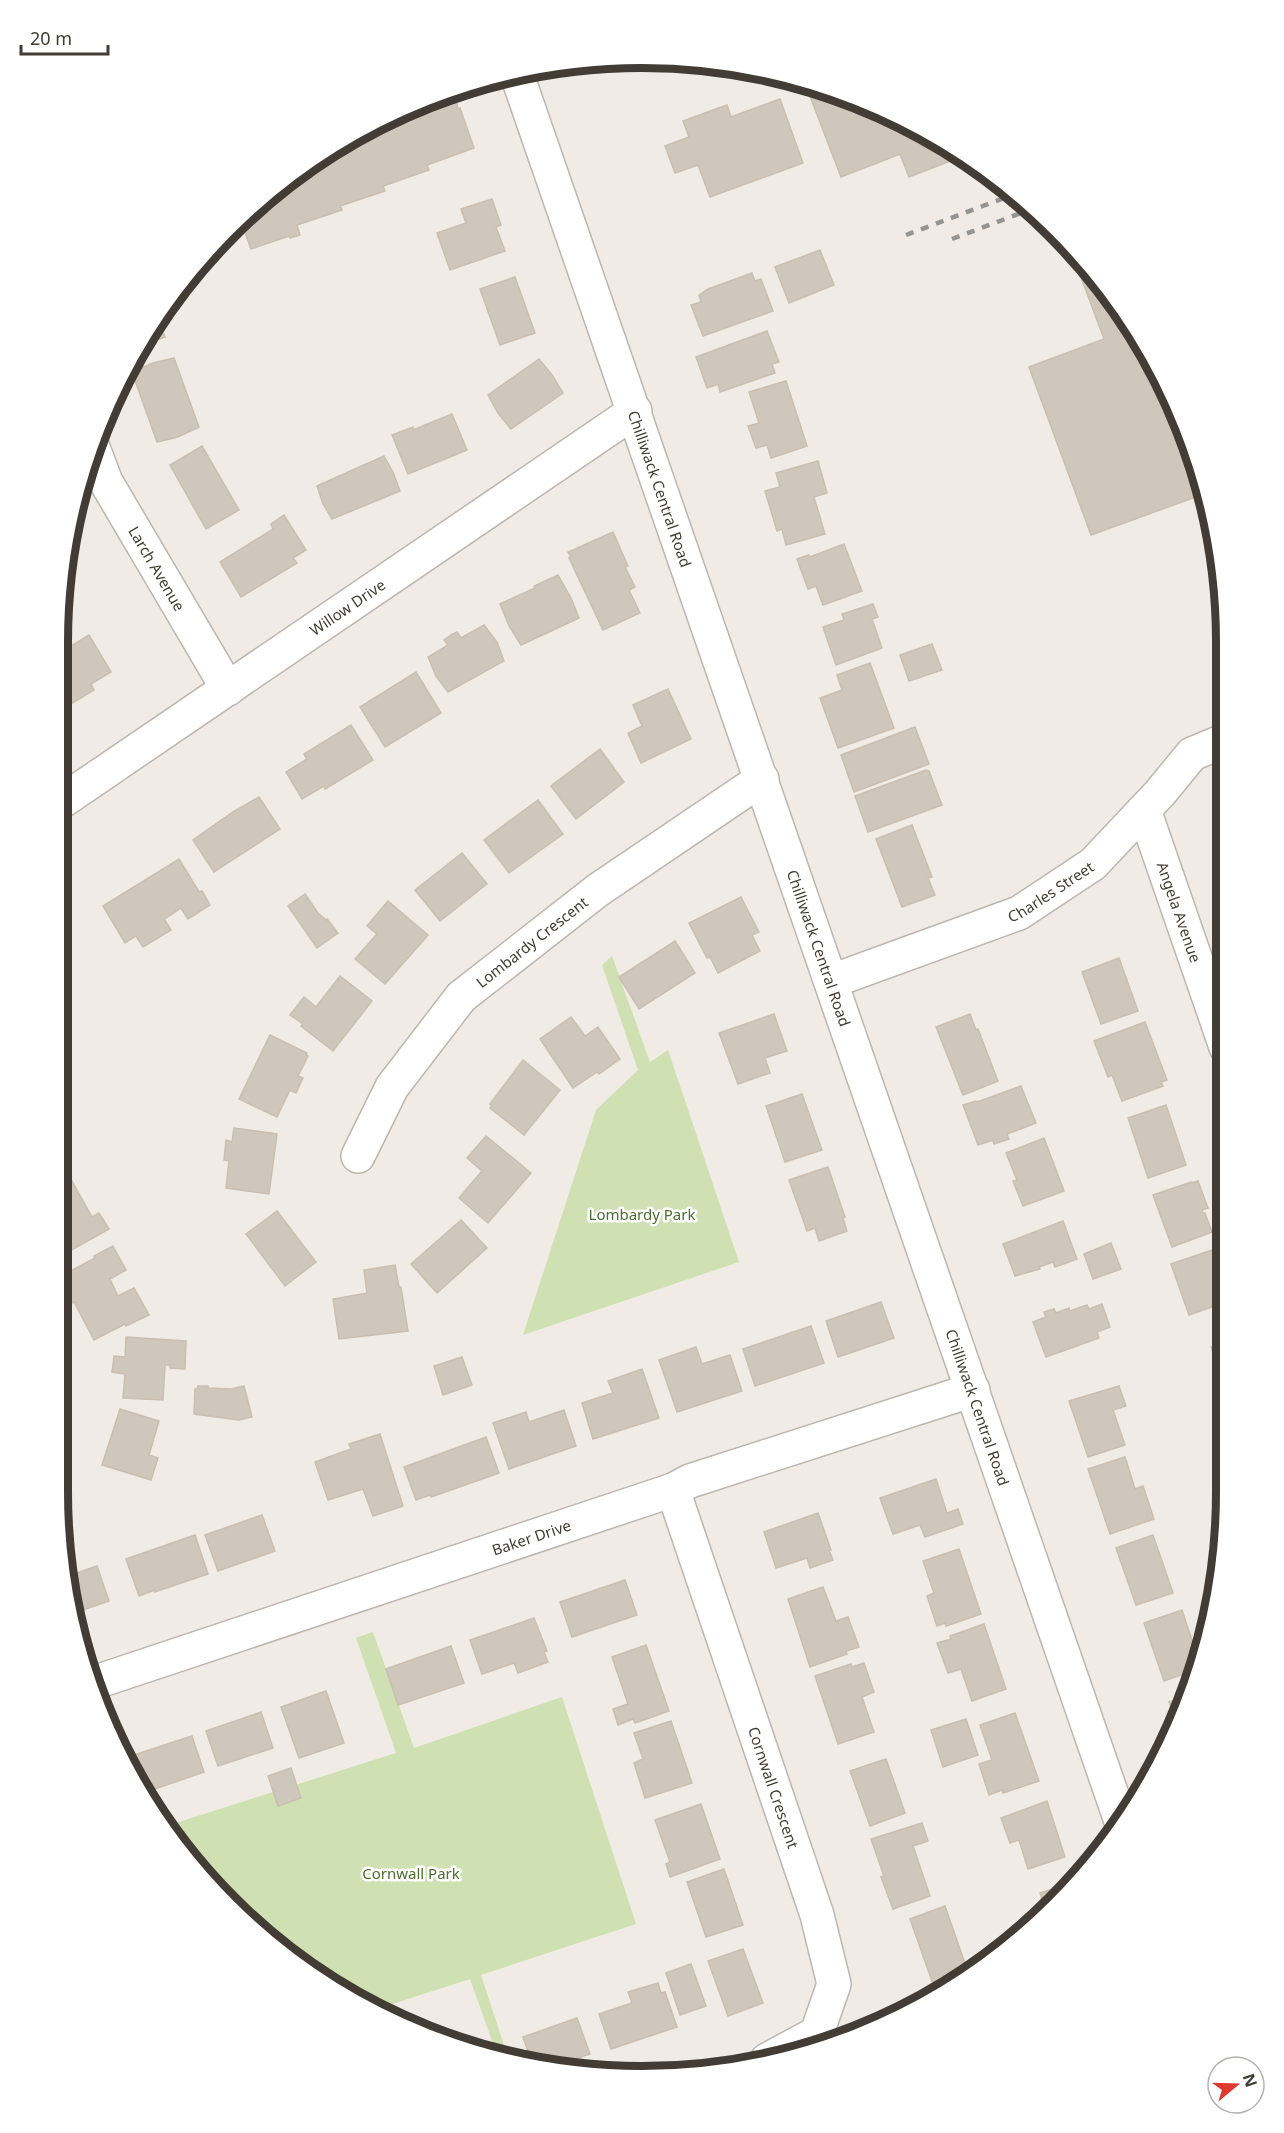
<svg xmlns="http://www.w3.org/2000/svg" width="1284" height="2133" font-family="'Noto Sans',sans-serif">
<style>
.green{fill:#cfe0b2}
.building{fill:#d0c7bc;stroke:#cabeb0;stroke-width:1.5}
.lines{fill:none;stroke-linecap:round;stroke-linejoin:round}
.minor-casing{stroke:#bdb6ac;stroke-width:36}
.minor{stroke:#fff;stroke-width:33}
.rail{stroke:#949494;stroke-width:4.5;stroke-dasharray:8 8;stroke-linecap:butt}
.labels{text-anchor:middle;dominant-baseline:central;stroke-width:5;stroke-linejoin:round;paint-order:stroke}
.street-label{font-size:15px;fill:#423c35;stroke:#fff}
.park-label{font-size:15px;fill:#4c6c30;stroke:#fff}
.rim{fill:none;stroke:#423c35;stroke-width:8}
</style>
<rect width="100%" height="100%" fill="#f0ece5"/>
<!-- green -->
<g class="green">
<polygon points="612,956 650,1062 668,1050 739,1262 523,1335 596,1110 638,1070 602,965"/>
<polygon points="373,1632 414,1748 562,1697 636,1924 481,1975 507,2054 496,2052 470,1979 374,2010 286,1955 178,1847 166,1826 396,1753 356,1638"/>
</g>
<!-- building -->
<g class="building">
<polygon points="812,85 866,102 966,155 909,177 900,154 841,177 808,91 814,89"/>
<polygon points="454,91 458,109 460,108 474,148 427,165 429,170 383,186 385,191 340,206 342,210 297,225 300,235 290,238 289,236 251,249 240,219 299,170 315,165 314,161 323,158 322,153 418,101"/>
<polygon points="780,99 803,163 710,197 698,165 675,173 665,146 689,137 683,121 727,105 731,117"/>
<polygon points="492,199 501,225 496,227 505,251 450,270 437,233 466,223 461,209"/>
<polygon points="1069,245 1082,256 1149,350 1196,454 1204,494 1091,535 1029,367 1104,339"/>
<polygon points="820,250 834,285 789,303 775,267"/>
<polygon points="752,273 755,281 761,279 773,311 703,336 691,305 701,302 699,295 708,289"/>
<polygon points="515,277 535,333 500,345 480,289"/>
<polygon points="157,315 165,337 142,345"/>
<polygon points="767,331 779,362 772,364 775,373 720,392 718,384 707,388 696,357"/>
<polygon points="174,358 199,427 178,437 157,442 132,372 153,363"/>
<polygon points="539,359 552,375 563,393 511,429 498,413 488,395"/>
<polygon points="786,381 807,446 771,458 767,445 756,448 748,426 759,423 749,392"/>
<polygon points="452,414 467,450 408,474 392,435 413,427 413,430"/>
<polygon points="202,446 239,510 206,529 170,465"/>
<polygon points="384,456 393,472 400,491 332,519 323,504 317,486"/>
<polygon points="818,461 827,493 814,497 825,534 786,545 782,529 777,531 765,491 780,487 776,473"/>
<polygon points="284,515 306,550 293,558 297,563 241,597 220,562 273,529 271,524"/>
<polygon points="613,532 628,566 625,567 635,587 629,590 640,613 603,630 569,558 571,557 568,552"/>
<polygon points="844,544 862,591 823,605 816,586 808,589 797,559 809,555 810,557"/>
<polygon points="65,571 73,596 59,601"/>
<polygon points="558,575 571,598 579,618 521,645 509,626 500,604 535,588 534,586"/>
<polygon points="873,604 878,617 872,619 882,648 836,665 823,627 844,620 842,614"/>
<polygon points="484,625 497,642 504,661 448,692 436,676 428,657 448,645 444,640 451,635 457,632 461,638"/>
<polygon points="89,635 111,672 91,684 94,690 58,712 58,654"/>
<polygon points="932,644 942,670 909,681 900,655"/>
<polygon points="870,663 894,728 838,748 820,698 842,690 837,675"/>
<polygon points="416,672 441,713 385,747 360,707"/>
<polygon points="668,689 691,739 641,763 628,733 642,726 633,705"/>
<polygon points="351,725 373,760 325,789 324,786 302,799 286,772 307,759 304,754"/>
<polygon points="915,727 929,764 854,792 841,755"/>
<polygon points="600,749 624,782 576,819 551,786"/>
<polygon points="926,770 929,771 942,805 868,832 855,796"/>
<polygon points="259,797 280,829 214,872 193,840 233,812"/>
<polygon points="538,800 563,834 509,873 484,840"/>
<polygon points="912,825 932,877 928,878 935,895 902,907 876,839"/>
<polygon points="462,853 487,884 440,921 415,890"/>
<polygon points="179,859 199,892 202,891 210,905 188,919 181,908 164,919 171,930 143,947 136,936 125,943 103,906"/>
<polygon points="305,894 318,913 326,920 327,919 338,933 317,948 288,906"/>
<polygon points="741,897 759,932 752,935 760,951 718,973 710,957 707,958 689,923"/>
<polygon points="388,901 428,935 385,984 355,959 377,934 367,926"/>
<polygon points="675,941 695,973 639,1009 619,977"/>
<polygon points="1119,958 1138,1011 1101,1024 1082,972"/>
<polygon points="340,976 372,1001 333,1051 301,1026 303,1024 290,1015 304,997 316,1007"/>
<polygon points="774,1014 787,1051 765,1058 770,1073 738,1084 719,1033"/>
<polygon points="970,1014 976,1030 978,1029 998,1081 963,1095 936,1027"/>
<polygon points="571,1017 585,1036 598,1027 620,1059 599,1074 597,1072 573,1088 540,1039"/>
<polygon points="1145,1022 1167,1080 1161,1082 1163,1086 1122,1101 1112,1075 1108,1077 1094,1041"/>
<polygon points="270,1035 307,1053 306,1055 308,1056 298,1076 303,1078 296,1093 290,1090 277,1117 239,1099"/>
<polygon points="523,1060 560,1090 524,1135 490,1108 492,1105 490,1104"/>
<polygon points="1021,1086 1036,1123 1007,1134 1009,1139 994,1144 993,1140 978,1145 963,1105 976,1101 977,1102"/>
<polygon points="802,1094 822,1150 785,1162 766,1106"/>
<polygon points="1166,1105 1186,1165 1148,1178 1128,1118"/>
<polygon points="234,1128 277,1134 269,1194 226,1188 229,1161 224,1160 226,1140 232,1142"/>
<polygon points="486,1136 531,1173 488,1223 459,1198 482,1171 467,1158"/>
<polygon points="1044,1138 1064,1191 1023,1206 1013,1181 1017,1180 1006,1153"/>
<polygon points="828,1167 845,1217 843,1218 847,1231 819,1241 815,1228 807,1231 789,1180"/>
<polygon points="66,1170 92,1217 99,1213 109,1229 59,1257 57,1174"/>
<polygon points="1198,1181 1208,1208 1202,1210 1203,1213 1205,1213 1212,1232 1172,1247 1153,1195 1191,1182 1191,1183"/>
<polygon points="277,1211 316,1262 285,1286 246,1234"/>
<polygon points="461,1220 487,1248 437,1293 411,1264"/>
<polygon points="1063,1221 1077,1259 1055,1267 1053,1262 1039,1267 1040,1269 1015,1276 1003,1244"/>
<polygon points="1111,1243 1121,1269 1093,1279 1084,1254"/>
<polygon points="113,1246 126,1270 110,1279 118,1296 134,1288 149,1315 126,1326 125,1324 94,1340 74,1302 67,1306 61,1294 68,1290 61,1276 95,1258 94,1256"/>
<polygon points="1218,1248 1226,1270 1226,1278 1221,1279 1226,1286 1226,1302 1189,1315 1171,1264"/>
<polygon points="395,1265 399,1287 401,1287 408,1331 339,1339 333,1299 367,1293 364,1270"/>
<polygon points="881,1302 894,1338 838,1357 826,1321"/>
<polygon points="1102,1304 1110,1327 1097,1332 1099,1338 1046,1357 1033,1322 1046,1317 1044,1312 1054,1309 1056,1313 1069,1308 1070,1311 1087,1305 1089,1309"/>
<polygon points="811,1326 824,1363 755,1386 743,1349"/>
<polygon points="126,1337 186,1341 185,1369 170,1368 170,1365 165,1365 163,1400 123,1398 125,1374 112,1372 114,1356 125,1357"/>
<polygon points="1226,1343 1226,1389 1211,1347"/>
<polygon points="696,1347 702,1364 730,1355 742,1391 677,1412 659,1360"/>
<polygon points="462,1357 472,1385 443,1395 434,1366"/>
<polygon points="642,1369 659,1418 593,1439 582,1403 613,1393 608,1381"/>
<polygon points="198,1386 208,1386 208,1388 231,1389 244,1386 252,1417 239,1420 194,1414 195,1389 198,1388"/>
<polygon points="1119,1386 1126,1406 1113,1410 1125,1445 1088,1457 1069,1401"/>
<polygon points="120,1409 159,1421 149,1455 158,1458 151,1480 102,1465"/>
<polygon points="564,1410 576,1446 509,1469 493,1423 526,1412 529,1422"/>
<polygon points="380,1434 403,1506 373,1516 363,1489 328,1500 315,1462 351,1449 349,1444"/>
<polygon points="486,1437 499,1473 431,1497 430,1495 416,1500 404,1467"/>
<polygon points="1125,1457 1135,1489 1143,1486 1154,1519 1110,1534 1088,1469"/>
<polygon points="936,1479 947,1513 958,1509 963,1524 925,1537 920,1525 893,1534 880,1498"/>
<polygon points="818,1513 831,1550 829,1550 833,1560 810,1568 807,1558 776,1568 764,1532"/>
<polygon points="262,1515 275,1551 218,1571 205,1535"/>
<polygon points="195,1535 208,1574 155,1592 155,1590 139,1596 126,1559"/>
<polygon points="1153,1535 1173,1593 1136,1605 1116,1548"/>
<polygon points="959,1549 981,1614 946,1626 945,1623 937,1626 927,1596 934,1593 923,1561"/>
<polygon points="97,1566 109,1601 77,1612 71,1575"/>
<polygon points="625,1580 637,1615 572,1637 560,1602"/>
<polygon points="823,1587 836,1621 848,1617 859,1647 846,1651 847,1654 810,1667 788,1599"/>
<polygon points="1182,1610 1199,1661 1198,1669 1164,1681 1144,1623"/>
<polygon points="534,1618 547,1651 544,1652 548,1662 518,1673 514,1663 482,1674 470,1640"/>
<polygon points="984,1624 1006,1689 972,1701 961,1669 948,1673 937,1643 951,1639 950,1636"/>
<polygon points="646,1645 669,1711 635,1723 633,1719 618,1725 613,1709 628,1704 612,1657"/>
<polygon points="451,1646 464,1683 398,1705 386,1669"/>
<polygon points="864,1663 874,1692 862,1697 874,1732 838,1744 815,1676 851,1664 852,1667"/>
<polygon points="326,1691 344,1743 299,1758 281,1707"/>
<polygon points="1188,1696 1176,1720 1169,1702"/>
<polygon points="261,1712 273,1748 218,1766 206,1731"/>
<polygon points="1015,1713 1039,1781 1003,1793 1002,1790 989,1795 979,1764 992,1760 980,1725"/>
<polygon points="966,1719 978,1755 943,1767 931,1730"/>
<polygon points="671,1721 692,1783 645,1798 634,1763 643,1759 634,1733"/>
<polygon points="192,1736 204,1772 146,1792 134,1755"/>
<polygon points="886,1759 905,1813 870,1826 850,1771"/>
<polygon points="291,1768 301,1798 278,1806 268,1776"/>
<polygon points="1047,1801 1065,1857 1028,1869 1019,1840 1010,1843 1001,1818"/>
<polygon points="701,1804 720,1859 670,1877 666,1864 670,1862 655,1820"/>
<polygon points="922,1823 928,1841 913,1846 930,1896 893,1909 881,1877 884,1876 871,1839"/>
<polygon points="724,1869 743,1925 706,1937 687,1882"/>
<polygon points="1075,1882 1056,1904 1046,1913 1040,1893"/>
<polygon points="945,1906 968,1972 933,1984 910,1919"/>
<polygon points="743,1949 763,2003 728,2016 708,1961"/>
<polygon points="691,1964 706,2006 680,2015 666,1973"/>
<polygon points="658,1983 661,1993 665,1992 677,2027 611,2049 599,2014 632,2003 628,1992"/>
<polygon points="577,2018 590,2054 563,2063 530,2058 523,2037"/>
</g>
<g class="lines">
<defs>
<g id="minor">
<path id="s1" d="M 516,72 L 1122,1824"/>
<path id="s2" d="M 92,445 L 106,482 L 228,689"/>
<path id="s3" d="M 58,804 L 635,411"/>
<path id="s4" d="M 1144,810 L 1226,1047"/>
<path id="s5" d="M 832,981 L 1019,913 L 1093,864 L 1160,793 L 1192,754 L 1226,740"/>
<path id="s6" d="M 358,1156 L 392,1087 L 461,997 L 598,890 L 762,779"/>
<path id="s7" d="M 673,1490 L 817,1915 L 834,1984 L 817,2033 L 767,2060"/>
<path id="s8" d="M 90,1684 L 673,1490 L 690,1481 L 973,1390"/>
</g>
</defs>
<!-- minor casing -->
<use href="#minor" class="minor-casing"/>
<!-- minor -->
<use href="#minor" class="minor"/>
<!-- rail -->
<g class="rail">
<polyline points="906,235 1012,195"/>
<polyline points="952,239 1029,210"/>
</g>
</g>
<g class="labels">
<!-- street labels -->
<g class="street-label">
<text stroke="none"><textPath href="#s1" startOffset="441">Chilliwack Central Road</textPath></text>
<text stroke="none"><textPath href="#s2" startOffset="140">Larch Avenue</textPath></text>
<text stroke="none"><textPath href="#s3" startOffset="350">Willow Drive</textPath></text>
<text stroke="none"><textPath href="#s5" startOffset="237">Charles Street</textPath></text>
<text stroke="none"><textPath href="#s4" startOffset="108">Angela Avenue</textPath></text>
<text stroke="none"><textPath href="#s6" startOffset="280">Lombardy Crescent</textPath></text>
<text stroke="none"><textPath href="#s1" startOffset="927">Chilliwack Central Road</textPath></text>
<text stroke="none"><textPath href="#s1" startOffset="1413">Chilliwack Central Road</textPath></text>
<text stroke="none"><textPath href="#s8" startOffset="465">Baker Drive</textPath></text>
<text stroke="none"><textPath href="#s7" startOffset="314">Cornwall Crescent</textPath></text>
</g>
<!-- park labels -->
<g class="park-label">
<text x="642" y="1214">Lombardy Park</text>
<text x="411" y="1873">Cornwall Park</text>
</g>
</g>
<!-- crop -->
<path d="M0 0H1284V2133H0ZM642 68H642A574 574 0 0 1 1216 642V1492A574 574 0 0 1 642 2066H642A574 574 0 0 1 68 1492V642A574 574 0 0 1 642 68Z" fill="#fff" fill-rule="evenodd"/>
<path class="rim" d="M642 68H642A574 574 0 0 1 1216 642V1492A574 574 0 0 1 642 2066H642A574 574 0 0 1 68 1492V642A574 574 0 0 1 642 68Z"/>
<!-- north arrow -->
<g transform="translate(1236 2085) rotate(71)"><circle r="28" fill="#ffffff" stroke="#b3b1ae" stroke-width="1.5"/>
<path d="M0-4.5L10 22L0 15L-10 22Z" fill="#e0392d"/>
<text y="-9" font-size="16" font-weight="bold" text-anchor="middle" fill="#423c35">N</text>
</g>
<!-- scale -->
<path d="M21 45v9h87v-9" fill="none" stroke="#423c35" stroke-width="3"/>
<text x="30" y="45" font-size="18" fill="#423c35" stroke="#ffffff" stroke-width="4.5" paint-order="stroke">20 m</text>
</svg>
